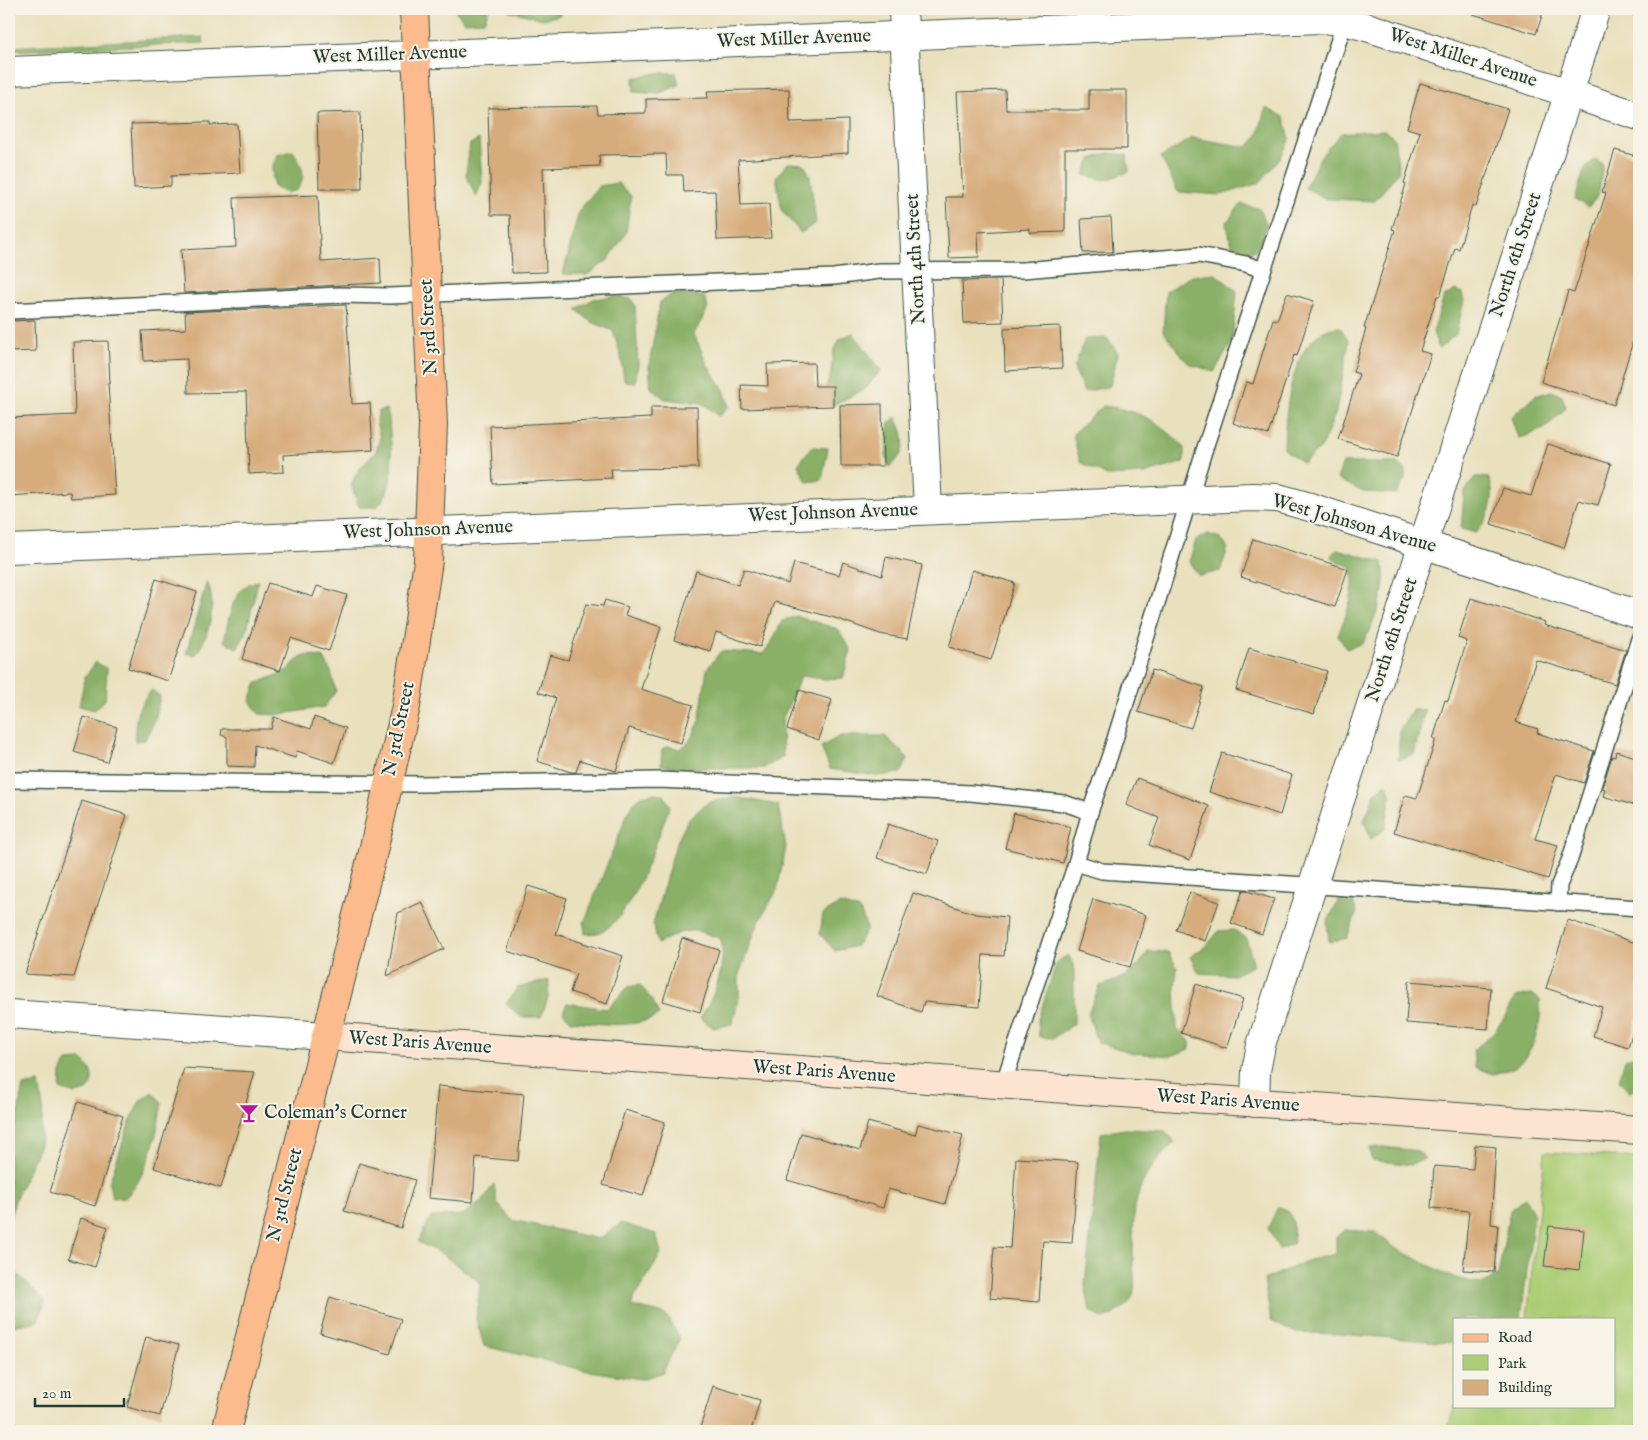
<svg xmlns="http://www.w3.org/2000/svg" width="1648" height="1440" font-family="'IM FELL English',serif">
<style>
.green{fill:#accd75;stroke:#668554}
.forest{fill:#89b066;stroke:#54764d}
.building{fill:#d7ac7c}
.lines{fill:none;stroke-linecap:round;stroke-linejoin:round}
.service-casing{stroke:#3d5549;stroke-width:18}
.minor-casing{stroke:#3d5549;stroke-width:30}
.tertiary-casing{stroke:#3d5549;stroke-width:30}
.secondary-casing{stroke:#3d5549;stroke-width:30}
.primary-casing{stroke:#3d5549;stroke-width:30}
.service{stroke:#fff;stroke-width:15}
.minor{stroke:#fff;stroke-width:28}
.tertiary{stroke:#fff;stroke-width:28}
.secondary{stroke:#fde4d1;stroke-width:28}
.primary{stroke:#fbbb8c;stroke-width:28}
.labels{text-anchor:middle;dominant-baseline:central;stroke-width:4;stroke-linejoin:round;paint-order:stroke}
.street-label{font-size:19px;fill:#1f3d34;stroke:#f7f3e8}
.poi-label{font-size:19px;fill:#1f3d34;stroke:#f7f3e8;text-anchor:start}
</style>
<rect width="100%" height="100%" fill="#f7f3e8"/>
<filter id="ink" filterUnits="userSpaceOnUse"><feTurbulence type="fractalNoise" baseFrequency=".02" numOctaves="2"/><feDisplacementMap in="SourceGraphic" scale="10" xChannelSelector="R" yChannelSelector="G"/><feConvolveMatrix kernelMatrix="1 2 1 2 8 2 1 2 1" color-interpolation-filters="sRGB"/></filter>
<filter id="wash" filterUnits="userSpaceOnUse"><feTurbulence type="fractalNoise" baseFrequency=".0096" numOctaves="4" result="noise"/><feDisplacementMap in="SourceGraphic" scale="20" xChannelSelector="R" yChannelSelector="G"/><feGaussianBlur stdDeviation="1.12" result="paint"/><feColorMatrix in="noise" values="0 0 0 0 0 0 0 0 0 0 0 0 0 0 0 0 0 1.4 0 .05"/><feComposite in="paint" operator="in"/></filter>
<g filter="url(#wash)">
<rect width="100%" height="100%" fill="#e9e0bd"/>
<!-- green -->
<polygon class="green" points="1545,1152 1639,1158 1639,1431 1447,1431 1455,1406 1614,1406 1614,1319 1527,1319"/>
<!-- forest -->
<g class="forest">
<polygon points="454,9 489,9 484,21 465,22"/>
<polygon points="511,9 561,9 560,15 543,19 510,11"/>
<polygon points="203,37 204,43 9,51 9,47"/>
<polygon points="657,73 676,73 679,85 658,94 634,92 633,78"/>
<polygon points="1266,108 1284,117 1290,139 1280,159 1259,183 1221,195 1178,192 1161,157 1193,138 1248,147 1258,135"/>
<polygon points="1384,130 1394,138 1399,171 1375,201 1327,199 1305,188 1321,156 1341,133"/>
<polygon points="479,139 482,183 476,197 466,175 470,144"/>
<path d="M 293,151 C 302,165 307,176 297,190 L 286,193 L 274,187 L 272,168 L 277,155 Z"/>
<polygon points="1109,153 1127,155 1129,172 1105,180 1084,175 1091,159"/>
<polygon points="1596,159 1603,165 1598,197 1588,207 1575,199 1585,168"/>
<polygon points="788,163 804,164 810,176 816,223 801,233 782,211 776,177"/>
<polygon points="618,183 631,196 626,233 608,260 587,275 563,274 579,211 599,186"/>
<polygon points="1241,204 1260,209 1267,225 1258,250 1234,252 1226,223"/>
<polygon points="1214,273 1237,291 1232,342 1214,372 1188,363 1163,331 1166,291 1191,276"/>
<polygon points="1455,290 1462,293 1464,301 1456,334 1439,349 1433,332 1444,297"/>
<polygon points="673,294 693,294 705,298 708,308 694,334 708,366 724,390 729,407 719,416 702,403 665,399 651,388 649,366 660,302"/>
<polygon points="615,296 631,299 635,305 638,364 635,383 624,380 621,356 613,331 590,321 576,309 594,299"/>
<path d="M 1340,327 L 1349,341 L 1336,412 L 1321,448 L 1303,463 L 1284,449 C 1285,413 1291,329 1340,327 Z"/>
<polygon points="853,333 881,370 865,389 831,406 822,398 830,377 834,350 840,339"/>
<polygon points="1107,338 1118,353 1110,386 1084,392 1074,368 1085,339"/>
<path d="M 1552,391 L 1562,396 L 1566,407 C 1552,424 1539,434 1518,438 L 1511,417 L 1535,396 Z"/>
<path d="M 1103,406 C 1141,411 1157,420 1184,447 L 1184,462 L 1144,474 L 1107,476 L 1080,462 L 1073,434 Z"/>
<path d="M 386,409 L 389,418 C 390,446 399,486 377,507 L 359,507 L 351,484 L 360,468 L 375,453 L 380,438 L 376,421 L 379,411 Z"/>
<path d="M 896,417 C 906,437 908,453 889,467 L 886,456 L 889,423 Z"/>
<polygon points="811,447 828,448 822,480 807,482 798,465"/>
<polygon points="1343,463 1397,463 1406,470 1405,479 1396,494 1364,492 1337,479"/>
<path d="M 1475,477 L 1488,477 C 1498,496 1489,519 1476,533 L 1461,529 L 1464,493 Z"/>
<polygon points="1208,534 1220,538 1228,548 1220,571 1199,576 1189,562 1196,540"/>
<path d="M 1337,549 L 1383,562 C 1388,592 1376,616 1363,643 L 1346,649 L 1338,635 C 1346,616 1359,585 1350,566 L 1337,562 L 1331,555 Z"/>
<path d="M 207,581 C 217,604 210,636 195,656 L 186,653 Z"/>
<path d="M 258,581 L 246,634 L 237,648 L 224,641 C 229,619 232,585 258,581 Z"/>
<polygon points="796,616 838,629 851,650 843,678 824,679 801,676 782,720 783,757 764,768 678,768 661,765 662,749 668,746 680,749 689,742 699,723 707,669 721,651 763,654 772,642 782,621"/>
<polygon points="308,655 324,658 331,672 336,691 324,707 277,715 259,714 250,701 256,684 286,671 298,659"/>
<polygon points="96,662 107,669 105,700 95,710 79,706 85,677"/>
<path d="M 152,690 L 160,696 L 155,720 L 145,740 L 135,741 C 134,720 137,705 152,690 Z"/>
<polygon points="1413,709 1425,710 1414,754 1398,760 1400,730"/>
<polygon points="840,736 885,736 908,758 901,773 877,776 830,769 821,747"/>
<polygon points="1386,783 1391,796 1385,829 1371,839 1364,821 1375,793"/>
<path d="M 655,793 L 664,795 L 670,806 C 658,836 631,922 600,932 C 596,934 590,933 585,934 L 584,923 L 630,807 L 641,796 Z"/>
<path d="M 735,797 L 778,805 L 786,847 L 777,890 L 758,924 L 739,974 L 739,998 L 732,1024 L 714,1028 L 700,1018 C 716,995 726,966 721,939 C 691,927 686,928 658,944 L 653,924 L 676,844 L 689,818 L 709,802 Z"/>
<polygon points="1339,899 1352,899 1357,912 1347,938 1329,942 1327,923"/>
<polygon points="840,904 860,910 867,929 856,946 835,951 820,934 823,914"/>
<polygon points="1234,930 1246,938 1254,965 1234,975 1199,973 1190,957 1207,945 1219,931"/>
<path d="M 1148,951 L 1168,952 L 1177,968 L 1175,986 L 1177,1029 L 1190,1041 L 1190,1049 L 1171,1056 L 1133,1053 L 1097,1042 L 1088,1013 L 1100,986 C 1123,979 1136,972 1148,951 Z"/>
<polygon points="1068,955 1074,965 1074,1024 1053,1038 1039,1037 1038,1019 1057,962"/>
<polygon points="549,980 548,998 541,1017 521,1017 506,1004 517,988"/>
<path d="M 640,985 L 652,1000 L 659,1015 C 633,1030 600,1023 571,1021 L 563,1012 L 567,1003 L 607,1009 L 628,987 Z"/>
<path d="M 1532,994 L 1540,1000 C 1543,1021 1534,1053 1516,1066 C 1510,1070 1500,1072 1493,1074 L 1475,1067 L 1473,1050 C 1494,1035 1505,1020 1515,997 Z"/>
<polygon points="1639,1055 1639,1088 1629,1092 1619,1080 1625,1059"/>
<path d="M 83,1060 C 92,1071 96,1078 87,1091 L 75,1094 L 60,1089 L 61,1073 L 67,1061 Z"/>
<polygon points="39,1083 43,1108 40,1145 16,1197 9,1223 9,1142 17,1118 23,1086"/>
<path d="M 152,1092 L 162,1103 C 156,1137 150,1171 126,1197 L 112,1198 L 109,1183 L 129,1124 L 140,1101 Z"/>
<path d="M 1125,1129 L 1165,1131 L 1175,1142 C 1132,1182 1133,1205 1133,1260 C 1133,1270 1136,1286 1133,1295 C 1129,1307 1115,1314 1104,1319 L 1090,1311 L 1085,1285 L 1101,1133 Z"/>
<polygon points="1383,1147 1418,1151 1425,1158 1412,1165 1371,1160 1370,1148"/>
<path d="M 494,1184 L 497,1203 L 512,1220 L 599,1239 L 621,1223 L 656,1234 L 661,1253 C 652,1272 639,1286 631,1306 L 665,1314 L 680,1338 L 662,1373 L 641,1379 L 583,1370 L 484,1346 L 476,1319 L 480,1282 L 442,1254 L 418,1242 L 431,1217 L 463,1215 L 483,1200 Z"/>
<polygon points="1525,1198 1534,1215 1521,1319 1454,1319 1454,1343 1340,1334 1296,1333 1271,1321 1264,1280 1309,1260 1336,1254 1336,1237 1344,1230 1375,1232 1395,1248 1452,1277 1481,1284 1498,1276 1510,1210"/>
<polygon points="1278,1207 1289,1212 1293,1222 1294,1243 1279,1249 1268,1228"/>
<polygon points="9,1266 45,1301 38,1321 13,1326 9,1325"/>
</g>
<g id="blocks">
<!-- building -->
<g class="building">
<polygon points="1474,9 1544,9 1536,34 1473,14"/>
<polygon points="1420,83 1508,109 1476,207 1472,205 1459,249 1455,248 1440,296 1437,296 1420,351 1431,354 1397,457 1338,439 1359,374 1353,372 1366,329 1364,328 1395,230 1392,229 1406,184 1404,183 1420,132 1407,128"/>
<polygon points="789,89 790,122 848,120 848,153 738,160 741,205 769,204 771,238 717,240 715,191 684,192 683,175 667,175 666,154 599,155 600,166 543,168 546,272 512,273 510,215 491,215 488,108 597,106 598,114 646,113 646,99 708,98 707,91"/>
<polygon points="1005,90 1006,110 1089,110 1089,90 1127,90 1127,149 1065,149 1065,232 1030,233 1030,229 978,232 979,257 949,258 946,197 963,197 957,92"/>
<polygon points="360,112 362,189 319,189 317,113"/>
<polygon points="210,122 210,125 237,124 240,173 171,176 171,186 134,188 131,124"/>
<polygon points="1615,150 1639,157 1639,321 1614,405 1541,382 1568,291 1574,293 1588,249 1606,193 1602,192"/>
<polygon points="318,195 321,262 380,258 381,283 184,293 181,250 236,247 234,198"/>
<polygon points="1111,217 1113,252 1083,253 1081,219"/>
<polygon points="1001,280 1003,322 964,323 962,281"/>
<polygon points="1287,293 1314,301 1297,356 1294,355 1268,435 1233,423 1246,382 1253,384 1273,319 1277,320"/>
<polygon points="346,305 352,404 370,403 373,450 283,455 284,472 249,474 246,392 188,393 187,359 144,361 142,331 186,329 185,312"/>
<polygon points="35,320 36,351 9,352 9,321"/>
<polygon points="1060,326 1062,368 1005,371 1004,328"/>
<polygon points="108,341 110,383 108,383 115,495 71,498 70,492 9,496 9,418 75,415 73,342"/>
<polygon points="814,363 815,386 833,386 833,406 742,409 741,385 768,386 767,364"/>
<polygon points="882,404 883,466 841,466 840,405"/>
<polygon points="651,407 697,407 698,468 611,469 612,478 493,484 490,426 651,418"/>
<polygon points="1548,444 1611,464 1598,505 1579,500 1564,548 1491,524 1503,488 1531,496"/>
<polygon points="1253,539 1348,569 1335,607 1241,577"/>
<polygon points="886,557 922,565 907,639 880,634 835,618 775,602 760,647 716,632 710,651 674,640 696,571 738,585 744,569 788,584 794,563 839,575 843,562 882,576"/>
<polygon points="972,570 1015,583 991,660 949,647"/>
<polygon points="156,579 197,592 168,681 128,668"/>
<polygon points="268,583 313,597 317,586 347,595 329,651 291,638 280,671 242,659"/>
<polygon points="1471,598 1545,622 1544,625 1626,650 1615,684 1536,660 1516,722 1538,729 1537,733 1594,751 1584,783 1556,774 1535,839 1558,845 1548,879 1394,832 1405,795 1417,798 1436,739 1433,739 1445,700 1448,701 1467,641 1458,638"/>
<polygon points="605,600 628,607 625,615 661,627 641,689 693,705 681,743 629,728 616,771 580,760 576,772 571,772 537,761 556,698 538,692 550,655 568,660 586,604 603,606"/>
<polygon points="1249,648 1327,671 1314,714 1236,690"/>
<polygon points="1152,670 1204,687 1191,728 1138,712"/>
<polygon points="1639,670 1639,692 1633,690"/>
<polygon points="799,690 832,700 819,740 787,729"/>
<polygon points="84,717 117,727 107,762 74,752"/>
<polygon points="274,717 311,729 314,717 346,728 334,763 297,751 295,758 255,745 254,767 227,766 227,737 221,735 222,729 271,729"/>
<polygon points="1616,751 1639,758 1639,807 1603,796 1605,789 1602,788 1612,756 1615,757"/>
<polygon points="1222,753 1292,775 1280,815 1209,792"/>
<polygon points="1137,778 1209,806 1190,860 1149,845 1159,818 1126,805"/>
<polygon points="82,801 127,815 74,977 25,974"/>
<polygon points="1014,813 1071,827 1063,863 1005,848"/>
<polygon points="888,824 938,841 927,874 877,858"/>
<polygon points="528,886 567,898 556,934 623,956 607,1004 570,992 576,974 507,951"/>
<polygon points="1243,890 1274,899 1262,934 1231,923"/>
<polygon points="1190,892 1219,902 1205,941 1176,930"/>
<polygon points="913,893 976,914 1007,917 1004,956 983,955 979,1007 924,1002 921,1012 877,996"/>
<polygon points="1093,899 1146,915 1130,967 1077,951"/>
<polygon points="422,902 444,949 387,976 398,913"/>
<polygon points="1568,920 1639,944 1639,1011 1628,1047 1593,1036 1602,1007 1546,988"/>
<polygon points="682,938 719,950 700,1012 663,1001"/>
<polygon points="1409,981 1491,988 1488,1029 1406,1023"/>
<polygon points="1196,984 1243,999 1227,1048 1181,1033"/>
<polygon points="184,1068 255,1072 221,1188 154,1168"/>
<polygon points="438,1086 524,1094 518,1161 476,1157 473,1202 428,1198"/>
<polygon points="78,1102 123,1116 95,1206 50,1192"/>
<polygon points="625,1110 665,1122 643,1196 603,1185"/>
<polygon points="868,1122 915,1135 918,1124 963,1135 945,1204 888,1189 883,1208 787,1180 801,1133 860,1150"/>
<polygon points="1475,1145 1496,1147 1491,1224 1498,1225 1494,1272 1463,1270 1469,1211 1431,1208 1434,1166 1473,1169"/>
<polygon points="1016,1158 1078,1162 1072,1243 1043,1241 1039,1302 990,1298 994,1247 1010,1248"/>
<polygon points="359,1163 415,1180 401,1228 344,1211"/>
<polygon points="81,1218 108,1227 95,1267 68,1259"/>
<polygon points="1549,1226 1584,1230 1580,1270 1544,1266"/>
<polygon points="330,1297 401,1319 390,1354 320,1333"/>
<polygon points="146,1337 179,1345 160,1416 127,1407"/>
<polygon points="713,1386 760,1400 751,1431 699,1431"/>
</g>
</g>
</g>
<g filter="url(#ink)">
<use href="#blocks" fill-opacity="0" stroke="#3d5549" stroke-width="1"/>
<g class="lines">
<defs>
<g id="service">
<polyline points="9,311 339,295 390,296 834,277 879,271 1023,270 1199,255 1246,264 1263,270"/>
<polyline points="9,780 421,784 658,780 971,793 1064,803 1090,812"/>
<polyline points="1076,863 1102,871 1639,908"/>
<polyline points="1558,903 1559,885 1570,859 1639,639"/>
<polyline points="1003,1085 1076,863 1090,812 1110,755 1204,451 1347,15"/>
</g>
<g id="minor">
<polyline points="903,9 928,509"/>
<polyline points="9,71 1321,19 1345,21 1370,28 1639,116"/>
<polyline points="9,549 1252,497 1278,498 1310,507 1639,615"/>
<polyline points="1255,1103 1256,1071 1261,1045 1596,9"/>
</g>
<polyline id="tertiary" points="9,1014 325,1036"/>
<polyline id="secondary" points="325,1036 1639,1130"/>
<polyline id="primary" points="226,1431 372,856 406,706 428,561 433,424 414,9"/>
</defs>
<!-- service casing -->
<use href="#service" class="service-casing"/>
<!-- minor casing -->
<use href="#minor" class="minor-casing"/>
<!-- tertiary casing -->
<use href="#tertiary" class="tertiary-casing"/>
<!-- secondary casing -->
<use href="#secondary" class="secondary-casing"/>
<!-- primary casing -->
<use href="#primary" class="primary-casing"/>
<!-- service -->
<use href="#service" class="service"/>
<!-- minor -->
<use href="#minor" class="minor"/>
<!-- tertiary -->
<use href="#tertiary" class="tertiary"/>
<!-- secondary -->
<use href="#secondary" class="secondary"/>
<!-- primary -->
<use href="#primary" class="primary"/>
</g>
</g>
<!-- icons -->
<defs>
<symbol id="bar-bare" viewBox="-9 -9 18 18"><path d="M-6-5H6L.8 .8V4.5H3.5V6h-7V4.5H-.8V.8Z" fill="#b5179e" stroke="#f7f3e8" stroke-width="2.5" paint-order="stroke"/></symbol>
</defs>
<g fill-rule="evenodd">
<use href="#bar-bare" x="235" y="1099" width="28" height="28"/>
</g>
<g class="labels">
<!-- street labels -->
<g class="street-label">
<text transform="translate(794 39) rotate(-2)">West Miller Avenue</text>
<text transform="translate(390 55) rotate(-2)">West Miller Avenue</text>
<text transform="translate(1463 58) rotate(18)">West Miller Avenue</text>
<text transform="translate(1516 255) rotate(-72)">North 6th Street</text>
<text transform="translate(916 259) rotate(-93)">North 4th Street</text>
<text transform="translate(429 327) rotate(-93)">N 3rd Street</text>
<text transform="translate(833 513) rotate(-2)">West Johnson Avenue</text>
<text transform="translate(1354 524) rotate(16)">West Johnson Avenue</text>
<text transform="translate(428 530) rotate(-2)">West Johnson Avenue</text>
<text transform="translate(1392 640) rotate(-72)">North 6th Street</text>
<text transform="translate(399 729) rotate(-78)">N 3rd Street</text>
<text transform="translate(420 1043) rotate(4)">West Paris Avenue</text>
<text transform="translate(824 1072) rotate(4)">West Paris Avenue</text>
<text transform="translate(1228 1101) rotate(4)">West Paris Avenue</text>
<text transform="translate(285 1195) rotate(-76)">N 3rd Street</text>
</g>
<!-- poi labels -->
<g class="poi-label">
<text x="264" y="1113">Coleman's Corner</text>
</g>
</g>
<!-- margin -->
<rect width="1648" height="1440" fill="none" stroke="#f7f3e8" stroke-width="30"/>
<!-- legend -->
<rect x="1453" y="1318" width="162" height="90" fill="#f7f3e8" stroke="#a1aaa0"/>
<rect x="1463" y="1334" width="25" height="8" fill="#fbbb8c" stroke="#a1aaa0"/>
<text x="1498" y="1342" font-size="15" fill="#1f3d34">Road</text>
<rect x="1463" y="1355" width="25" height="15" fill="#accd75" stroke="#a1aaa0"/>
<text x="1498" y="1368" font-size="15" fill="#1f3d34">Park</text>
<rect x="1463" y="1380" width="25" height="15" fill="#d7ac7c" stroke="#a1aaa0"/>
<text x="1498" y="1392" font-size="15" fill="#1f3d34">Building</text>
<!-- scale -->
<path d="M35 1398v8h89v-8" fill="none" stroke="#1f3d34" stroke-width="2.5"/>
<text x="42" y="1398" font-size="15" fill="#1f3d34" stroke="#f7f3e8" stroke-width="4" paint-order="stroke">20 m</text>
</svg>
